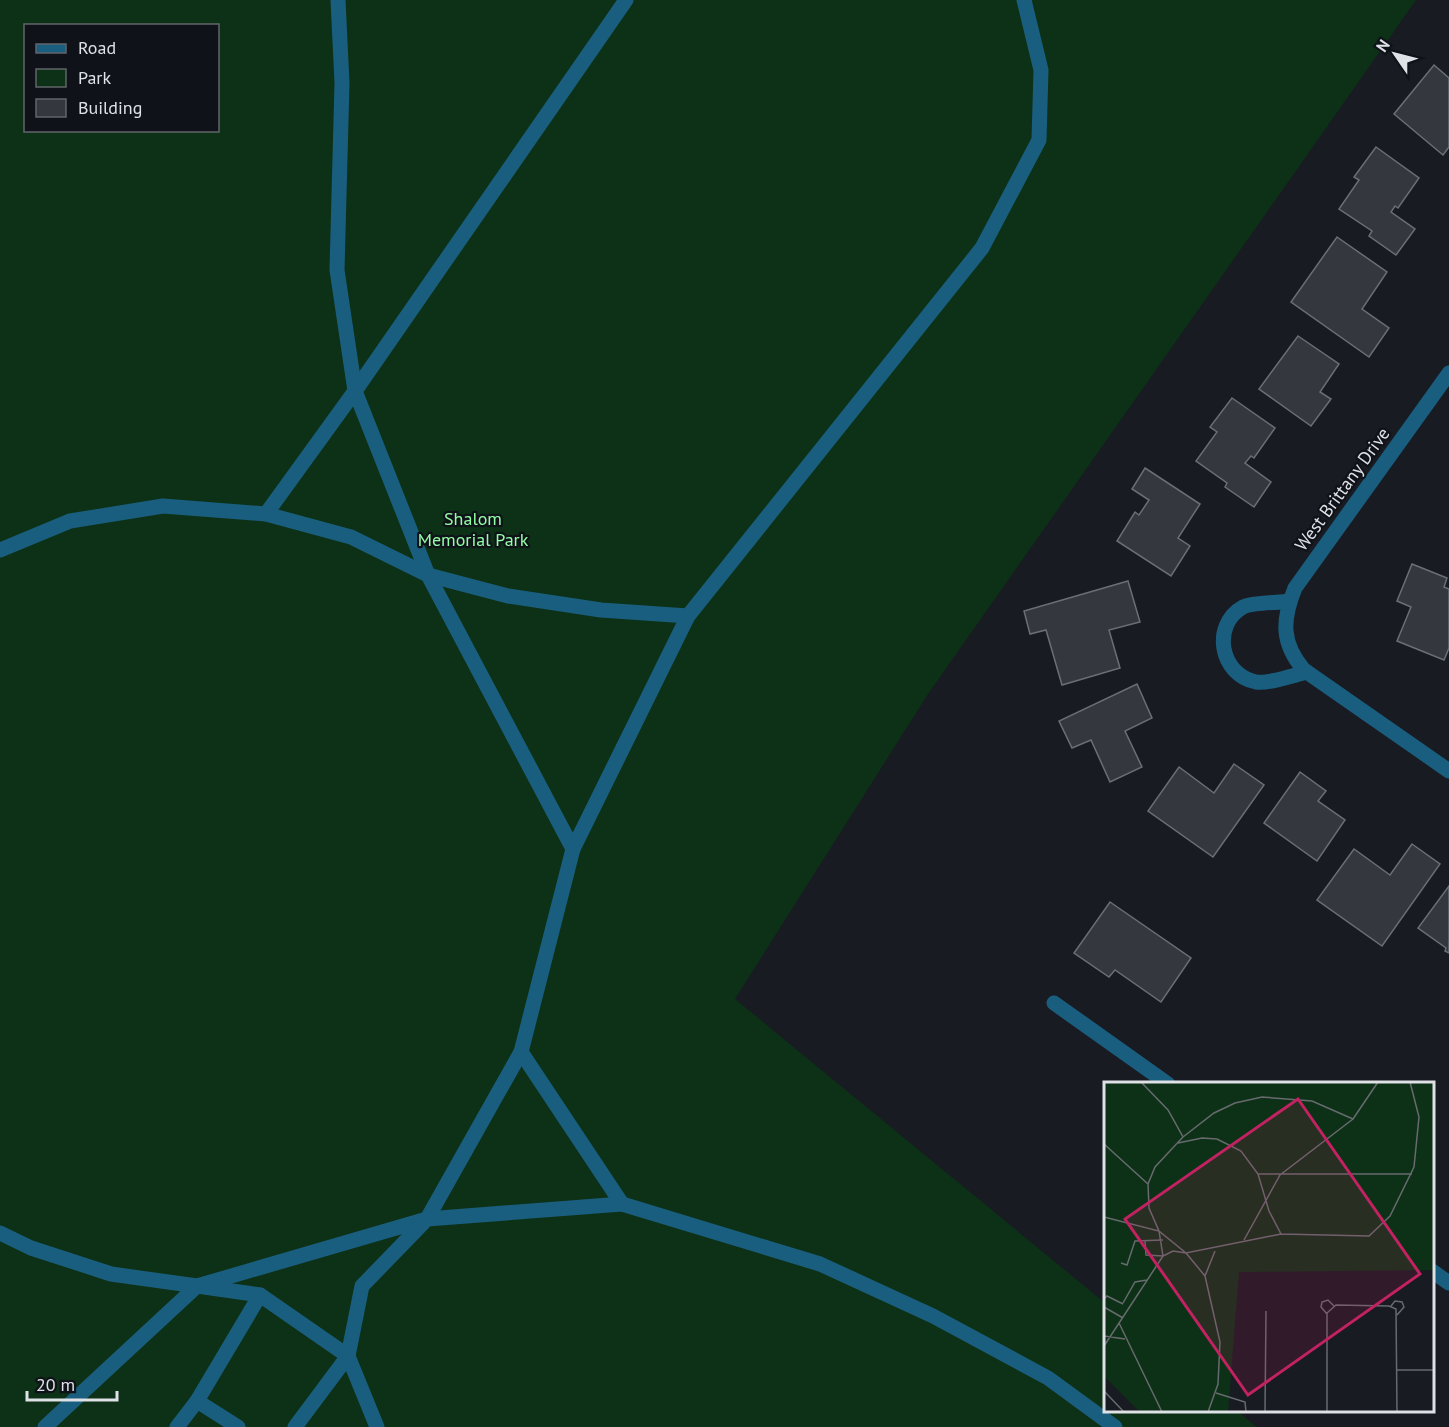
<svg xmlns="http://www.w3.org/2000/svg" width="1449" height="1427" font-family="'PT Sans',sans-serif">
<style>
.green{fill:#0d3116;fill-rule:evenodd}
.building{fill:#34383e;stroke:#6a6f76;stroke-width:1.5}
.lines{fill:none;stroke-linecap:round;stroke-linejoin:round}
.minor{stroke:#1a5e7f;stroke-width:15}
.labels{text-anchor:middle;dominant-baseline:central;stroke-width:4.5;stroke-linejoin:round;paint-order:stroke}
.street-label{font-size:18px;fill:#dee1e5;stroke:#0f1218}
.park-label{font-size:18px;fill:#93fea6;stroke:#0f1218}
.inset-road{fill:none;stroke:#676a6f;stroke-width:1.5}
.view{fill:#c32262;fill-opacity:0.15;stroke:#c32262;stroke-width:3}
.inset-edge{fill:none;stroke:#dee1e5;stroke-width:3}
</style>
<rect width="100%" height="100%" fill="#181b21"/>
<!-- green -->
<path class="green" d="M 0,0 L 1416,0 L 928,694 L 735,999 L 1105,1303 L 1106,1410 L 1237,1411 L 1257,1427 L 0,1427 ZM 26,26 L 218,26 L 218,130 L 26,130 Z"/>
<!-- building -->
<g class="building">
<polygon points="1434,65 1449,78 1449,147 1443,155 1394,114"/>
<polygon points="1376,147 1419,178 1398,208 1395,206 1391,212 1415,229 1396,255 1369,236 1372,231 1339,209 1359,180 1354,177"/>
<polygon points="1337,237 1387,272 1362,309 1389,328 1369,357 1291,302"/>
<polygon points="1298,336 1339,364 1320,392 1331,399 1311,426 1259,389"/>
<polygon points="1232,398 1275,428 1254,458 1251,456 1245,463 1271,482 1254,507 1225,487 1227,483 1196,461 1217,432 1210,427"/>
<polygon points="1145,468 1200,504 1178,538 1190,546 1171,576 1117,541 1135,512 1139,515 1149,500 1132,489"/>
<polygon points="1412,564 1447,578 1444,587 1449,589 1449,648 1444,660 1397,641 1411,607 1397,601"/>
<polygon points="1128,581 1140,622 1109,630 1120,668 1062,685 1046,630 1030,634 1024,611"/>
<polygon points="1137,684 1152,718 1125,731 1142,767 1110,782 1091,740 1072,748 1059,721"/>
<polygon points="1234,764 1264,785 1213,857 1148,811 1179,767 1214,793"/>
<polygon points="1300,772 1326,791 1318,801 1345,820 1317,861 1264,823"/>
<polygon points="1412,844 1440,864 1382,946 1317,900 1354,849 1390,875"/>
<polygon points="1449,886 1449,953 1445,951 1446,948 1418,928"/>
<polygon points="1110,902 1191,958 1161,1002 1115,970 1109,977 1074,953"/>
</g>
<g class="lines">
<!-- minor -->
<g class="minor">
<polyline points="338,0 342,83 337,270 355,391 428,575 573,849"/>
<path d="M 1449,373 L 1295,588 C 1282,620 1281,643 1304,670 L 1449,771"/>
<polyline points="266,514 355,391 626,0"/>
<polyline points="0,550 70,521 163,506 266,514 351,537 428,575 508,596 601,610 688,616"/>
<path d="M 1290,601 C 1278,603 1253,602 1243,607 C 1211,625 1220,675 1256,682 C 1269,684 1294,675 1307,672"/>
<polyline points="1054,1003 1168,1084"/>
<polyline points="622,1204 820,1264 933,1316 1048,1378 1115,1427"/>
<polyline points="0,1233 31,1248 111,1274 197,1286 427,1219 521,1052 573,849 688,616 982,248 1039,140 1041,70 1024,0"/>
<polyline points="1432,1271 1449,1283"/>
<polyline points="348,1356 377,1427"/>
<polyline points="197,1401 238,1427"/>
<polyline points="45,1427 197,1286 260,1295 348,1356 362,1286 427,1219 622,1204 521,1052"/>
<polyline points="177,1427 197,1401 260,1295"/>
<polyline points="295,1427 348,1356"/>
</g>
</g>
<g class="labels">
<!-- street labels -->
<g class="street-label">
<text transform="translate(1342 489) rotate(-54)">West Brittany Drive</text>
</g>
<!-- park labels -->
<g class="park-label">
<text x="473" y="518">Shalom<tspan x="473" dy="21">Memorial Park</tspan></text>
</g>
</g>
<!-- overview -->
<g transform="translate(1104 1082)">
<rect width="330" height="330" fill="#181b21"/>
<path d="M 0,0 L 329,0 L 329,188 L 135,190 L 124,330 L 36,330 L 0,294 Z" fill="#0d3116"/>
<path class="inset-road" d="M 79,55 L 110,31 L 131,21 L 158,15 L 208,19 L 249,37 L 274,0M 74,61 L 98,56 L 113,57 L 137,69 L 154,92 L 165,129 L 177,152M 0,62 L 44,102 L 51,85 L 79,55 L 64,28 L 37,0M 154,92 L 308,92M 44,102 L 45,126 L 55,149 L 82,171 L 177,152 L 265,154 L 286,134 L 310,85 L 315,35 L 306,0M 0,135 L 55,149 L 59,174 L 69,169 L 82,171 L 101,194 L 111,169M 140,158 L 176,93 L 249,37M 41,159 L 42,173 L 59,174M 17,181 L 23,183 L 31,159 L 59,158M 101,194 L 116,260 L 114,302 L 104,330M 0,217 L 3,214 L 19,222M 19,221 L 31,200 L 43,198M 287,224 L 291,219 L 298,220 L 300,225 L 293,233M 0,225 L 19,236M 223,232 L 217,225 L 218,220 L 224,218 L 230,224M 15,241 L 58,330M 0,254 L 21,257M 0,264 L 59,174M 293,288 L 330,288M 0,309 L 20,330M 112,311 L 141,320 L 142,330M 161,330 L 162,229M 223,330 L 223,231 L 232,223 L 285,224 L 292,227 L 293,330"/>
<path class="view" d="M 194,17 L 316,192 L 144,313 L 21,137 Z"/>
<rect width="330" height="330" class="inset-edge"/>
</g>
<!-- legend -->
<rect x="24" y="24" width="195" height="108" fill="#0f1218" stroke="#62656a" stroke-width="1.5"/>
<rect x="36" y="44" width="30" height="9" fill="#1a5e7f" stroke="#62656a" stroke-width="1.5"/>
<text x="78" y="54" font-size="18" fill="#dee1e5">Road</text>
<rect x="36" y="69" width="30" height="18" fill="#0d3116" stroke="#62656a" stroke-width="1.5"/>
<text x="78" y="84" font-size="18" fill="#dee1e5">Park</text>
<rect x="36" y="99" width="30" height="18" fill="#34383e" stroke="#62656a" stroke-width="1.5"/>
<text x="78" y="114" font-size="18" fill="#dee1e5">Building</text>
<!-- north arrow -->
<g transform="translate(1395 54) rotate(305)" stroke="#0f1218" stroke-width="4.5" paint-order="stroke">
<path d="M0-4.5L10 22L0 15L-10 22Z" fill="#dee1e5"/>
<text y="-9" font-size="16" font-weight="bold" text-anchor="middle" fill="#dee1e5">N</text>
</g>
<!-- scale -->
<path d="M27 1391v9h90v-9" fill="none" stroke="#dee1e5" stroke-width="3"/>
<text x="36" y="1391" font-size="18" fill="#dee1e5" stroke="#0f1218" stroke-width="4.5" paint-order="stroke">20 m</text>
</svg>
